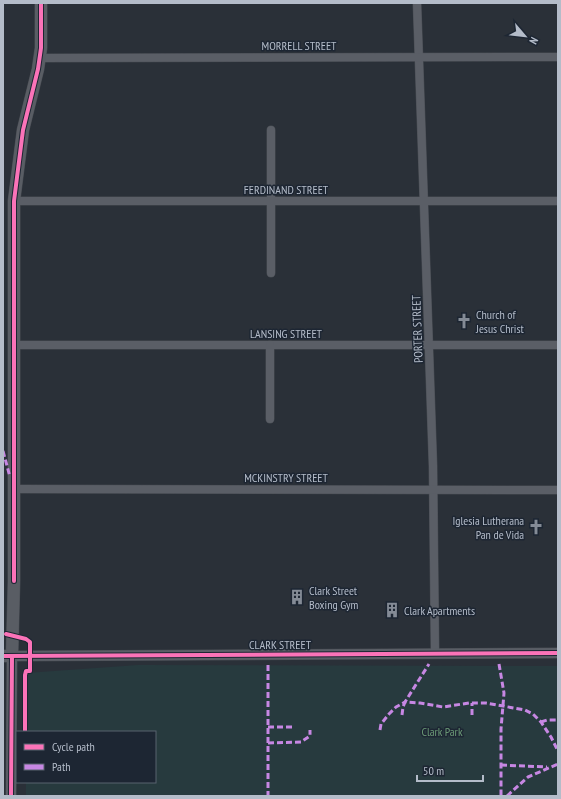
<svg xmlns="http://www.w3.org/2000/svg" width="561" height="799" font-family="'PT Sans Narrow',sans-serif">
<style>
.green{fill:#273a3e}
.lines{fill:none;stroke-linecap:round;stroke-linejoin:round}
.minor-casing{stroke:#484c53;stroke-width:9}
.tertiary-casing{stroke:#484c53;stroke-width:11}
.secondary-casing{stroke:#484c53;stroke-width:13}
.minor{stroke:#5a5e66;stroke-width:8}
.tertiary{stroke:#5a5e66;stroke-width:10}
.secondary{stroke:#595d64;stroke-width:12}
.quiet{stroke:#c787e3;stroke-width:3;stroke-dasharray:6 3;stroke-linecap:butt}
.cycleway-casing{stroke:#1d2633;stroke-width:6}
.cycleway{stroke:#fb73b8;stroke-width:4}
.labels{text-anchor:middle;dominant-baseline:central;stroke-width:3;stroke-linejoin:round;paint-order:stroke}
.street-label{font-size:12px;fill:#b4bcc9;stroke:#1d2633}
.poi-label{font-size:12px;fill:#b4bcc9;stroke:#1d2633;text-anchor:start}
.park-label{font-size:12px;fill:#6b9a76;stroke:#1d2633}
</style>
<rect width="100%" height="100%" fill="#2a3038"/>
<!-- green -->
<polygon class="green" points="138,665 558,666 558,796 26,796 26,782 155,782 155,732 26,732 26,673"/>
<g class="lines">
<defs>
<g id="minor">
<polyline points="417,3 433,466 435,653"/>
<polyline points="40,58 558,57"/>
<polyline points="271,130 271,273"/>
<polyline points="14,201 558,201"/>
<polyline points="14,345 558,345"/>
<polyline points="270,419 270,345"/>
<polyline points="14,489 558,490"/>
</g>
<polyline id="tertiary" points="11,796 12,656 558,653"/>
<polyline id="secondary" points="3,656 12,656 14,581 14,201 23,130 38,69 41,48 41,3"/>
</defs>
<!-- minor casing -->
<use href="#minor" class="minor-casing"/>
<!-- tertiary casing -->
<use href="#tertiary" class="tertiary-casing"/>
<!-- secondary casing -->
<use href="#secondary" class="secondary-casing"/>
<!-- minor -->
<use href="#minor" class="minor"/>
<!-- tertiary -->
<use href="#tertiary" class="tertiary"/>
<!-- secondary -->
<use href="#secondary" class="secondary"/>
<!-- quiet -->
<g class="quiet">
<polyline points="3,451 10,477"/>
<polyline points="499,664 504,693 501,729 501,796"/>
<polyline points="268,665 268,796"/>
<polyline points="402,715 403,707 405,702 420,703 443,707 469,703 486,703 525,710 533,714 541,722 551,737 558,751"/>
<polyline points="472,715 472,703"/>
<polyline points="541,722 547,720 558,720"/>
<polyline points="268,727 292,727"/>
<polyline points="380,730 381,724 389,714 396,707 405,702 429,664"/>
<polyline points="268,743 301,742 310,736 310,730"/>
<polyline points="501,765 547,767"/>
<polyline points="507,796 528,777 558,764"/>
</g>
<defs>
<g id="cycleway">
<polyline points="14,581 14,201 23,130 38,69 41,48 41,3"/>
<polyline points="6,634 26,639 30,642 30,671 26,671 25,675 25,732"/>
<polyline points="3,656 558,653"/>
<polyline points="11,796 12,656"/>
</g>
</defs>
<!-- cycleway casing -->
<use href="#cycleway" class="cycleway-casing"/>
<!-- cycleway -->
<use href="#cycleway" class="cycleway"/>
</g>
<!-- icons -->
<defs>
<symbol id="church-bare" viewBox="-9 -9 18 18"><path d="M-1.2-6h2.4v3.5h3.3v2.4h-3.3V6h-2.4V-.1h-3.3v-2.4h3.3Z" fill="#848b96" stroke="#1d2633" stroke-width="2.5" paint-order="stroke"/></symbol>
<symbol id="building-bare" viewBox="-9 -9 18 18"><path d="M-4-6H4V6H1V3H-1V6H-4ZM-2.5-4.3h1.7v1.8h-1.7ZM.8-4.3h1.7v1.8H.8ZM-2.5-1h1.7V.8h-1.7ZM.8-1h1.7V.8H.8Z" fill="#848b96" stroke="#1d2633" stroke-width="2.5" paint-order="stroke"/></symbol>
</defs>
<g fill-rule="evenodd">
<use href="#church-bare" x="453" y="310" width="22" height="22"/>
<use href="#church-bare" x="525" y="516" width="22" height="22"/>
<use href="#building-bare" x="286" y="586" width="22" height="22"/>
<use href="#building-bare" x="381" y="599" width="22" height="22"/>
</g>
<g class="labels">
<!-- street labels -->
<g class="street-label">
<text x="299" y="45">MORRELL STREET</text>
<text x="286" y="189">FERDINAND STREET</text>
<text transform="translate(417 329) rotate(-92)">PORTER STREET</text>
<text x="286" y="333">LANSING STREET</text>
<text x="286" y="477">MCKINSTRY STREET</text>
<text x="280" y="644">CLARK STREET</text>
</g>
<!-- poi labels -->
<g class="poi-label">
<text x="476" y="314">Church of<tspan x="476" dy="14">Jesus Christ</tspan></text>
<text x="524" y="520" text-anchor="end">Iglesia Lutherana<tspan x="524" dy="14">Pan de Vida</tspan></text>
<text x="309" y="590">Clark Street<tspan x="309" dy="14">Boxing Gym</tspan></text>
<text x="404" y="610">Clark Apartments</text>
</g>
<!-- park labels -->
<g class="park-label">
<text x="442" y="731">Clark Park</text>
</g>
</g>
<!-- border -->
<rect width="561" height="799" fill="none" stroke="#b4bcc9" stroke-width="8"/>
<!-- legend -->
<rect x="16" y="731" width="140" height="52" fill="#1d2633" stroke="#59626f"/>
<rect x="24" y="744" width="20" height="6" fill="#fb73b8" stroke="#59626f"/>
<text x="52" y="751" font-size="12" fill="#b4bcc9">Cycle path</text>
<rect x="24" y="764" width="20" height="6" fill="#c787e3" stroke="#59626f"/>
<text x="52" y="771" font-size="12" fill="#b4bcc9">Path</text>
<!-- north arrow -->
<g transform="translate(525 36) rotate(118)" stroke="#1d2633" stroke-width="3" paint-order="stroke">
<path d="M0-3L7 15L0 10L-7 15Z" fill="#b4bcc9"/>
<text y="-6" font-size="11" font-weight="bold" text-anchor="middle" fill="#b4bcc9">N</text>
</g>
<!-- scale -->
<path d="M417 775v6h66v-6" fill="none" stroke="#b4bcc9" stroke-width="2"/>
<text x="423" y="775" font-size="12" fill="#b4bcc9" stroke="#1d2633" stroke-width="3" paint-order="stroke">50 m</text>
</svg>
